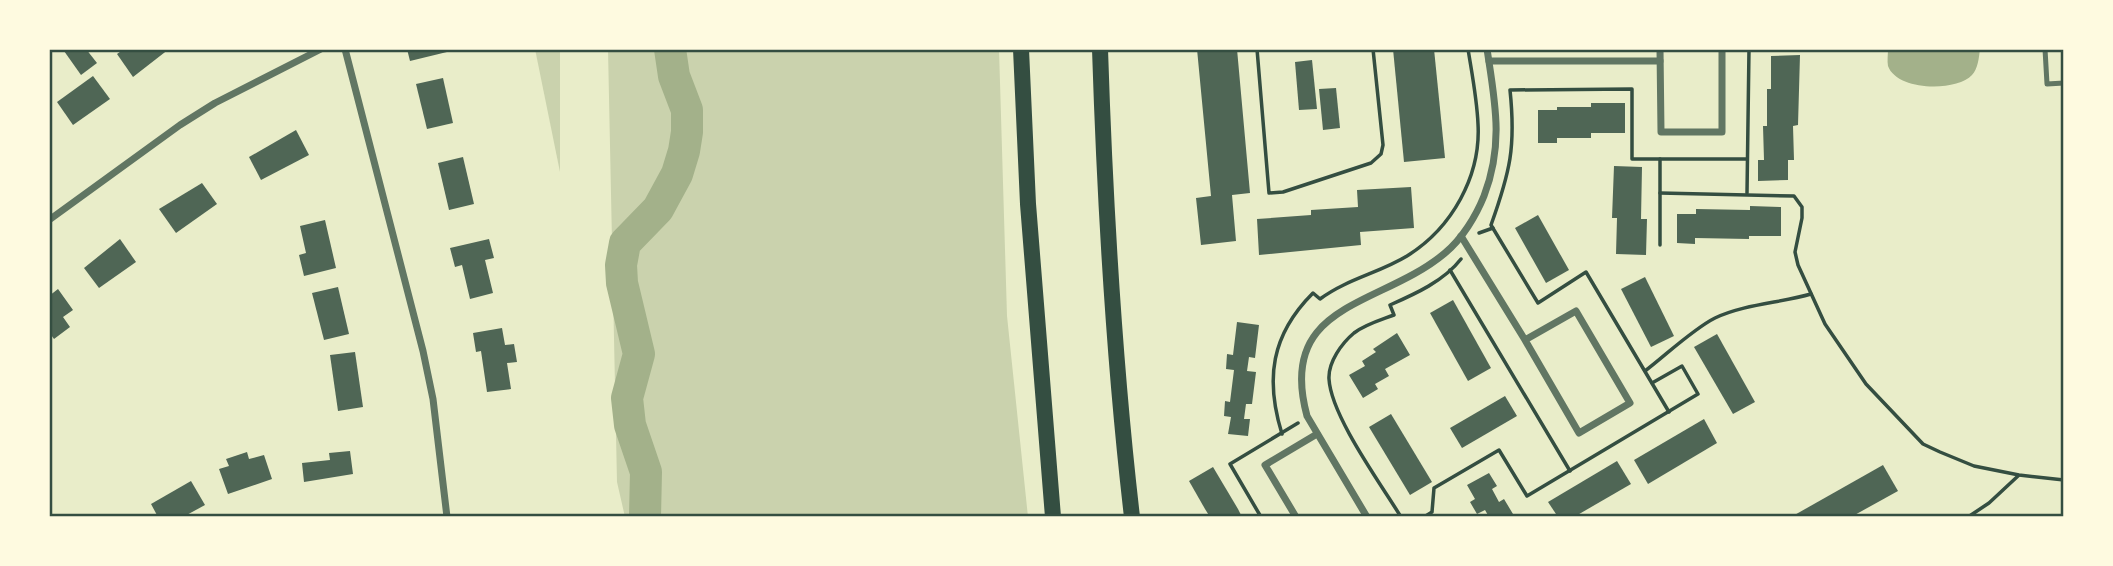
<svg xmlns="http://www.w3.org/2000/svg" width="2113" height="566" font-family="Lato,sans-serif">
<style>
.green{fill:#cad2ad}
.water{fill:#a3b18a}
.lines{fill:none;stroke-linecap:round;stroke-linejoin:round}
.river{stroke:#a3b18a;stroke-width:32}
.building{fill:#4f6655}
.path{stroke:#344e41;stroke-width:3.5}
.service{stroke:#617663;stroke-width:5}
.minor{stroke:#617663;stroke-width:7}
.primary{stroke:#344e41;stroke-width:16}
.neatline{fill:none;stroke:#344e41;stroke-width:2.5}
</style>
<rect width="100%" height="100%" fill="#e9edc9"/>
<!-- green -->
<g class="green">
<polygon points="535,49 560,49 560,172"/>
<polygon points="608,49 999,49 1007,316 1028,517 625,517 617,482"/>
</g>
<!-- water -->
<path class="water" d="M 1888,49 L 1980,49 C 1979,57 1978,69 1972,75 C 1956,92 1897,91 1888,66 C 1887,61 1888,54 1888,49 Z"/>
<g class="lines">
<!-- river -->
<polyline class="river" points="645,517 646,472 630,425 627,398 639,354 622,283 621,265 625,243 658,209 677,174 684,151 687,132 687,110 674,76 670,49"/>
</g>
<!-- building -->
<g class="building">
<polygon points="67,49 86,49 97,63 81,75 64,51"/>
<polygon points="124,49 169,49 133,77 117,54"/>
<polygon points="407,49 446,49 447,52 410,61"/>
<polygon points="1197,49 1237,49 1250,193 1232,195 1236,241 1201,245 1196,198 1211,196"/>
<polygon points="1393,49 1434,49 1445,158 1404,162"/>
<polygon points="1800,55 1798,125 1793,126 1794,160 1788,160 1788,180 1758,181 1758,160 1764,160 1763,126 1767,126 1767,89 1771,89 1771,56"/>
<polygon points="1312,60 1317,109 1299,110 1295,62"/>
<polygon points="93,76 110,99 73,125 57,102"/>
<polygon points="443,78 453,123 427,129 416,84"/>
<polygon points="1336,88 1340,128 1323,130 1319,89"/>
<polygon points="1591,103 1625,103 1625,133 1591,133 1591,138 1557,138 1557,143 1538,143 1538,110 1557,110 1557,107 1591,107"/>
<polygon points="296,130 309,155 261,180 249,157"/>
<polygon points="463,157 474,204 449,210 438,163"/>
<polygon points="1614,166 1642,167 1641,219 1647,219 1646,255 1616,254 1617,218 1612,218"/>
<polygon points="202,183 217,204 176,233 159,209"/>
<polygon points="1411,187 1414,228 1360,232 1361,245 1259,255 1257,219 1311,215 1311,210 1358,207 1357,190"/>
<polygon points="1750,206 1781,207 1781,236 1749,236 1749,239 1695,238 1695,244 1677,243 1677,214 1696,214 1696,209 1750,210"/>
<polygon points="1538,215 1569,270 1546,283 1515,228"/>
<polygon points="325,220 336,268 304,276 299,255 306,253 300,226"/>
<polygon points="120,239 136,262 99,288 84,268"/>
<polygon points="489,239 494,258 485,260 493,293 470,299 462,265 455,267 450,248"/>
<polygon points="1645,277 1674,336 1651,347 1621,289"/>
<polygon points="338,287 349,334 324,340 312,293"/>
<polygon points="58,289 73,310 63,317 70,327 54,339 49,332 49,296"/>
<polygon points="1453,300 1491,368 1468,381 1430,313"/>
<polygon points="1237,322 1259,325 1255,358 1249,357 1247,371 1256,372 1252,404 1246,404 1244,419 1250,419 1248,436 1228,434 1231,417 1224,416 1225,401 1230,402 1234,370 1226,369 1227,354 1233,355"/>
<polygon points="502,328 505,345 514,344 517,362 507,363 511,389 487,392 481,351 476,352 473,333"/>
<polygon points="1397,333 1410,355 1385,369 1389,376 1375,384 1378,389 1363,398 1349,375 1365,366 1362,361 1376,352 1373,349"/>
<polygon points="1717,334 1755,402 1733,414 1694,347"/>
<polygon points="355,352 363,407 338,411 330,355"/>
<polygon points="1505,396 1517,416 1462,448 1450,428"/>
<polygon points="1391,414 1432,482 1410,495 1369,427"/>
<polygon points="1704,419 1717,443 1648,484 1634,460"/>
<polygon points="350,451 353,474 304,482 302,463 330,460 329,453"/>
<polygon points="247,452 249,459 264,455 272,479 228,494 219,469 229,466 226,459"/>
<polygon points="1617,461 1631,484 1574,517 1558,517 1548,502"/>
<polygon points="1883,465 1898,491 1851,517 1791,517"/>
<polygon points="1213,467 1238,509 1242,517 1210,517 1205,509 1189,481"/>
<polygon points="1489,473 1497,486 1492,489 1499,502 1504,499 1513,514 1509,517 1489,517 1485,510 1477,514 1470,502 1475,499 1467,485"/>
<polygon points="191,481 205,505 183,517 158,517 151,504"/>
</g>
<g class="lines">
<!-- path -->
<g class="path">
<polyline points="1257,49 1269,193 1283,192 1371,163 1381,154 1383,145 1373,49"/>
<polyline points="1660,159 1660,245"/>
<polyline points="1660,193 1794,196 1802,207 1802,218 1795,252 1798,265 1825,324 1866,384 1923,444 1940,452 1974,466 2019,475 2064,480"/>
<polyline points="1747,193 1749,49"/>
<polyline points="1479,233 1493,228"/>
<polyline points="1450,270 1570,471"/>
<path d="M 1645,371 C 1666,355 1693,329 1715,318 C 1745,304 1780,303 1811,294"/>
<path d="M 1669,412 L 1586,272 L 1538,303 L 1491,225 C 1510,172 1516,147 1510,90 L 1632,89 L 1632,159 L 1747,159"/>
<path d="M 1282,434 C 1265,379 1271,335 1313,293 L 1320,299 C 1347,279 1379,273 1407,256 C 1452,228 1481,176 1478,124 C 1477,99 1472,74 1468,49"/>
<polyline points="1261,517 1230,464 1298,423"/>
<path d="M 1401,517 C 1381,484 1331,416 1329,379 C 1328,362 1342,343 1354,333 C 1366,324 1381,320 1394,315 L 1390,305 C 1415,294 1444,281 1461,259"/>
<polyline points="1424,517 1432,512 1434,488 1499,450 1527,496 1698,394 1682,366 1652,383"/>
<polyline points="1968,517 1989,503 2018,476"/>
</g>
<!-- service -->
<polyline class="service" points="2045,49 2047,84 2064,83"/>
<!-- minor -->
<g class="minor">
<polyline points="345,49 423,351 433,399 447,517"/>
<polyline points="1660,49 1661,132 1722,132 1722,49"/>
<polyline points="1489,61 1660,61"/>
<polyline points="49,220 180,125 215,103 321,49"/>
<polyline points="1461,236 1525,340 1576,311 1630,403 1579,433 1525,340"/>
<polyline points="1296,517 1265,465 1317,434"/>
<path d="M 1367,517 L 1307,416 C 1276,302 1381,307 1445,253 C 1462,239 1476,216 1484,196 C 1504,144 1495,102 1487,49"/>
</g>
<!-- primary -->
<g class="primary">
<polyline points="1021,49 1028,204 1053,517"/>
<path d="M 1100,49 C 1105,205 1114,362 1132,517"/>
</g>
</g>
<!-- border -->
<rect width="2113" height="566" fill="none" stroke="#fefae0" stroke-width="102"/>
<rect x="51" y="51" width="2011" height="464" class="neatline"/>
</svg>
